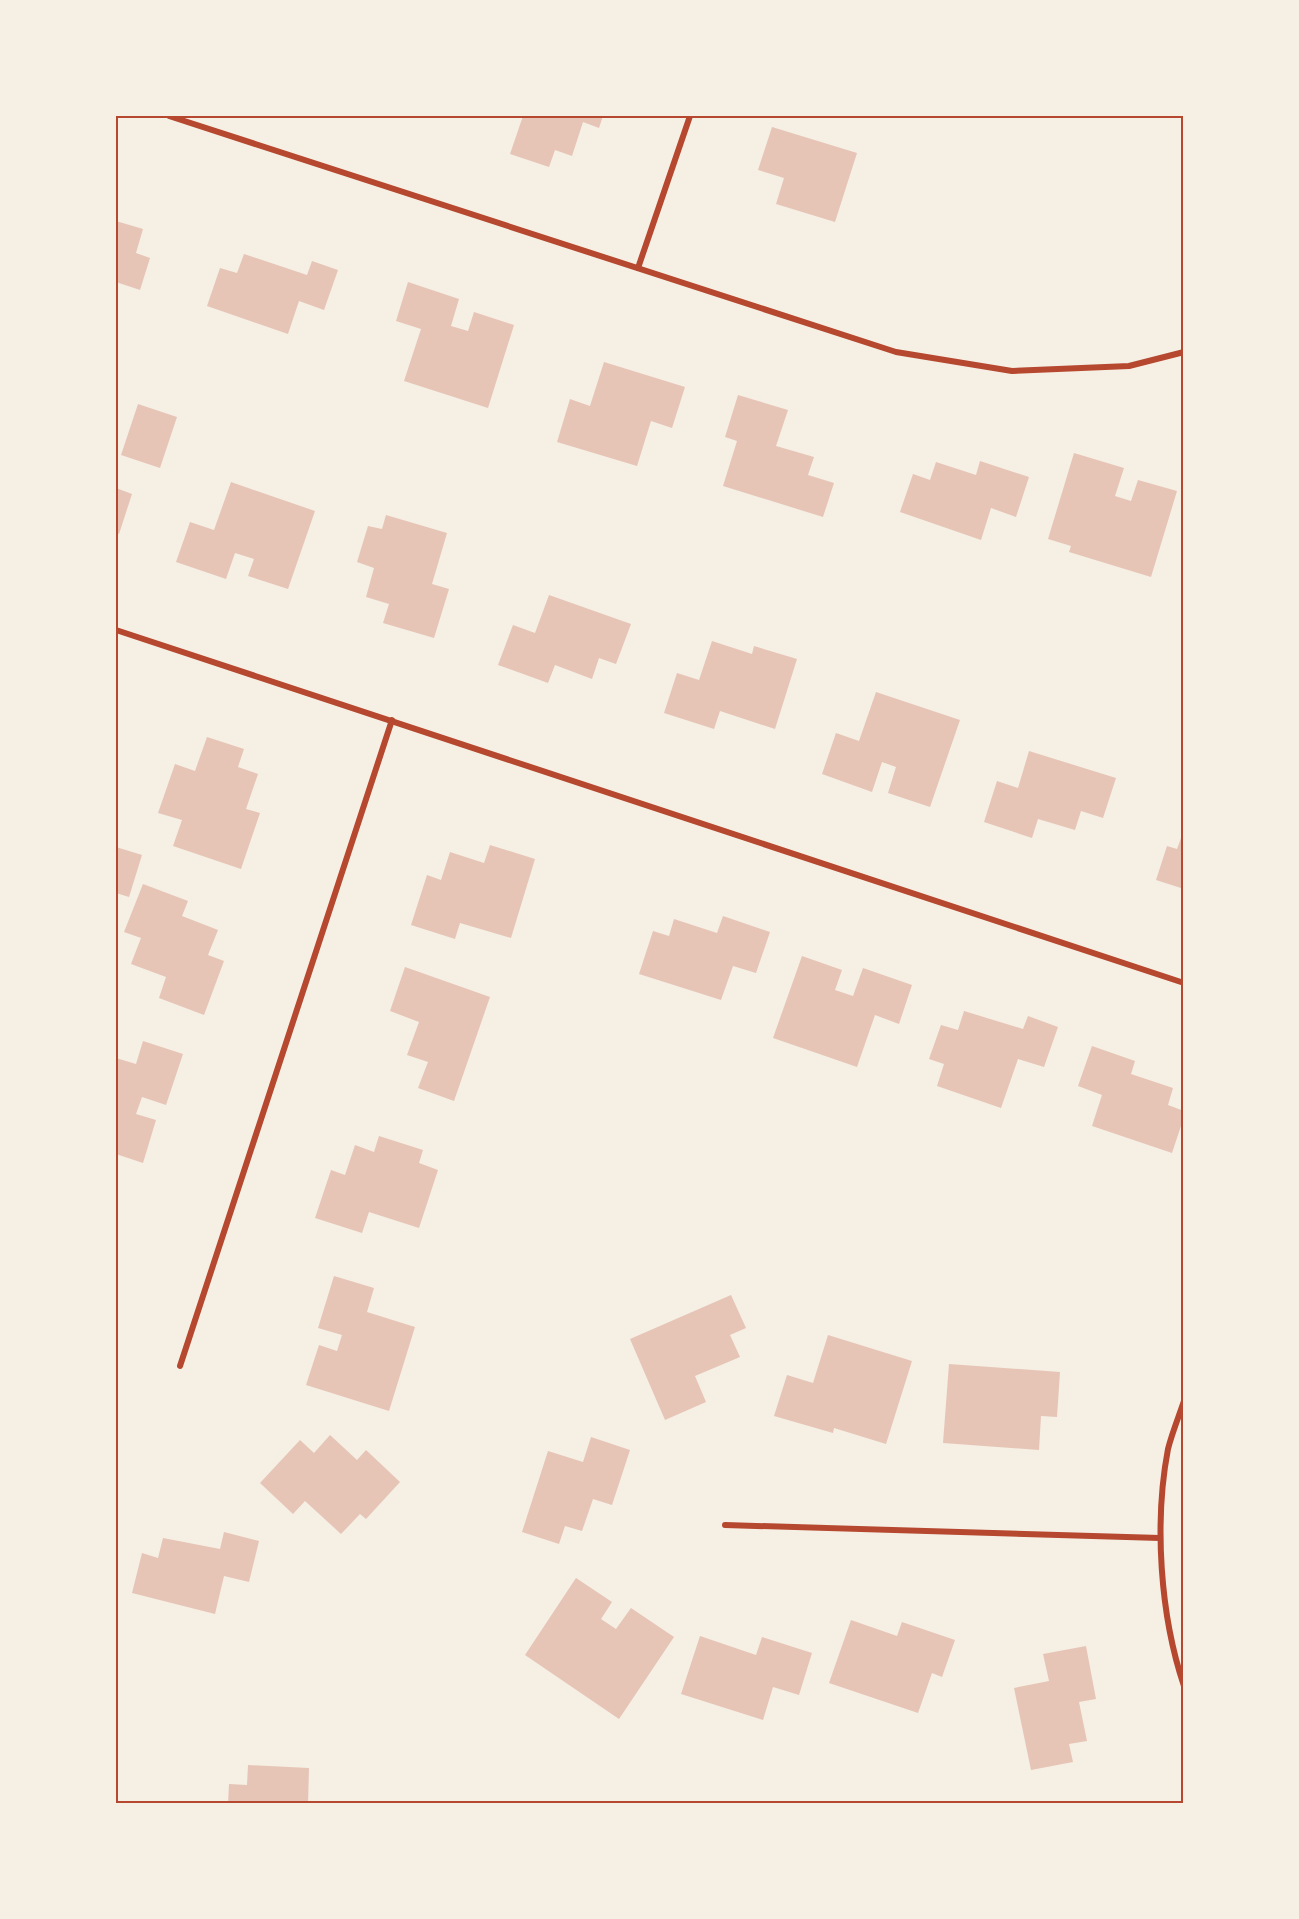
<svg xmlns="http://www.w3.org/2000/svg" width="1299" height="1919" font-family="'Archivo Narrow',sans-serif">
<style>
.building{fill:#e6c5b7}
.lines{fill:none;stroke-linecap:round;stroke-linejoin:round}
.minor{stroke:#b5482f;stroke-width:6}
.neatline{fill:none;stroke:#b5482f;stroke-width:2}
</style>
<rect width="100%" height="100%" fill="#f6efe4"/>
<!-- building -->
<g class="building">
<polygon points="523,116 603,116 599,128 583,122 572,156 555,150 549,167 510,154"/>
<polygon points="772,127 857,153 835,222 776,204 784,178 758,170"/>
<polygon points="116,221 143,229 136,253 150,258 140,290 116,282"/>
<polygon points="244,254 307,275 312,261 338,270 324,310 299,301 288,334 207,306 220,268 237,273"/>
<polygon points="408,282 459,299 451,326 468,331 474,312 514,325 488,408 404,381 421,329 396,321"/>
<polygon points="604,362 685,387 672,428 651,421 637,466 557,442 570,399 590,406"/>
<polygon points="738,395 788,410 776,446 814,457 808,475 834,483 823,517 723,486 737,441 725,437"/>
<polygon points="138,404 177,417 160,468 121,455"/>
<polygon points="1074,453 1124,468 1115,496 1131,501 1138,480 1177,491 1151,577 1069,552 1071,546 1048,539"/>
<polygon points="980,461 1029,477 1016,517 991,508 981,540 900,512 913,474 930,480 936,462 976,475"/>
<polygon points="231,482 315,511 288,589 248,576 254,559 235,553 226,579 176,562 190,522 214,530"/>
<polygon points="116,488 132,494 119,534 116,533"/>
<polygon points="386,515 447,533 432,584 449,589 434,638 383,623 389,604 366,597 374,568 357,562 368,526 382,529"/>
<polygon points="549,595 631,624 616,664 599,658 592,679 555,665 548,683 498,665 513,625 535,633"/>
<polygon points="712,641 752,654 754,646 797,659 775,729 720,711 714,729 664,713 677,673 699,680"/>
<polygon points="876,692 960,720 930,807 888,793 896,767 882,762 872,792 822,774 836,733 859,741"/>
<polygon points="207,737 244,749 238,767 258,774 246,809 260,813 241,869 173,846 182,820 158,813 175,764 195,771"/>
<polygon points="1029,751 1116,778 1103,818 1081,811 1075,830 1038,819 1032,838 984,822 997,781 1018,788"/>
<polygon points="1184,830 1184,889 1156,880 1167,846 1177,849"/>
<polygon points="490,845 535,859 511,938 460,923 455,939 411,925 427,875 441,880 450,852 484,863"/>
<polygon points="116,847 142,855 129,897 116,893"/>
<polygon points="143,884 188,901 182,916 218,930 208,955 224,961 204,1015 159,998 166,977 131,964 141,938 124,932"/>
<polygon points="723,916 770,932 756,973 733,966 721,1000 639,974 653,931 669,936 674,919 717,933"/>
<polygon points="802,956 842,970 835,990 853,996 863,968 912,985 899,1024 875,1015 857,1067 773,1038"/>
<polygon points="405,967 490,997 454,1101 418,1088 428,1062 407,1055 419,1022 390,1011"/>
<polygon points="964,1011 1023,1029 1028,1016 1058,1027 1044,1067 1018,1059 1001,1108 937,1086 944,1064 929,1059 941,1025 958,1030"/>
<polygon points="143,1041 183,1054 166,1105 142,1097 136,1114 156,1120 143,1163 116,1154 116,1058 136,1064"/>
<polygon points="1092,1046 1135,1061 1131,1074 1173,1088 1168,1105 1184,1111 1184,1117 1172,1153 1092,1126 1102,1095 1078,1086"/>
<polygon points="379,1136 423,1150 419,1163 438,1170 419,1228 369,1212 362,1233 315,1218 331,1170 345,1175 355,1145 374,1152"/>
<polygon points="334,1276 374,1288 367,1312 415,1327 389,1411 306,1385 319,1345 337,1351 342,1335 318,1328"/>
<polygon points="731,1295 746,1328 730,1335 740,1357 695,1376 706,1402 665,1420 630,1339"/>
<polygon points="828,1335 912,1361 886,1444 834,1428 833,1433 774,1416 787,1375 813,1383"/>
<polygon points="949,1364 1060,1372 1057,1417 1041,1416 1039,1450 943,1443"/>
<polygon points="330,1435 357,1460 366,1450 400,1482 366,1519 360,1514 341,1534 305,1501 293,1514 260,1483 300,1440 314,1453"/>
<polygon points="591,1437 630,1450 612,1505 593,1499 582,1531 565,1526 559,1544 522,1532 548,1451 583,1462"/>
<polygon points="224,1532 259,1541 249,1582 224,1576 215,1614 132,1593 142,1553 158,1558 163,1538 220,1549"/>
<polygon points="576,1578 612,1602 601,1619 616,1629 631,1608 674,1637 619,1719 525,1655"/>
<polygon points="851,1620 897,1636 902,1622 955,1640 942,1677 932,1673 918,1713 829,1683"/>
<polygon points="700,1636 756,1655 762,1637 812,1653 799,1695 773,1687 763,1720 681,1694"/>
<polygon points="1086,1646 1096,1699 1079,1702 1087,1741 1069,1744 1073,1762 1031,1770 1014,1688 1049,1681 1043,1654"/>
<polygon points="248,1765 309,1768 308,1804 228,1804 229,1784 247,1785"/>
</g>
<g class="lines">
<!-- minor -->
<g class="minor">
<polyline points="169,116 896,352 1012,371 1129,366 1184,352"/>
<polyline points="638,268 690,116"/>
<polyline points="116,630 1184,983"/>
<polyline points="180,1366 392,720"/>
<path d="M 1184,1401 C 1179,1416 1172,1433 1168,1449 C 1154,1522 1160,1615 1184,1686"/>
<polyline points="725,1525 1160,1538"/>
</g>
</g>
<!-- border -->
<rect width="1299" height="1919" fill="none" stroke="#f6efe4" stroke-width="234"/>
<rect x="117" y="117" width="1065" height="1685" class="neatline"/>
</svg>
